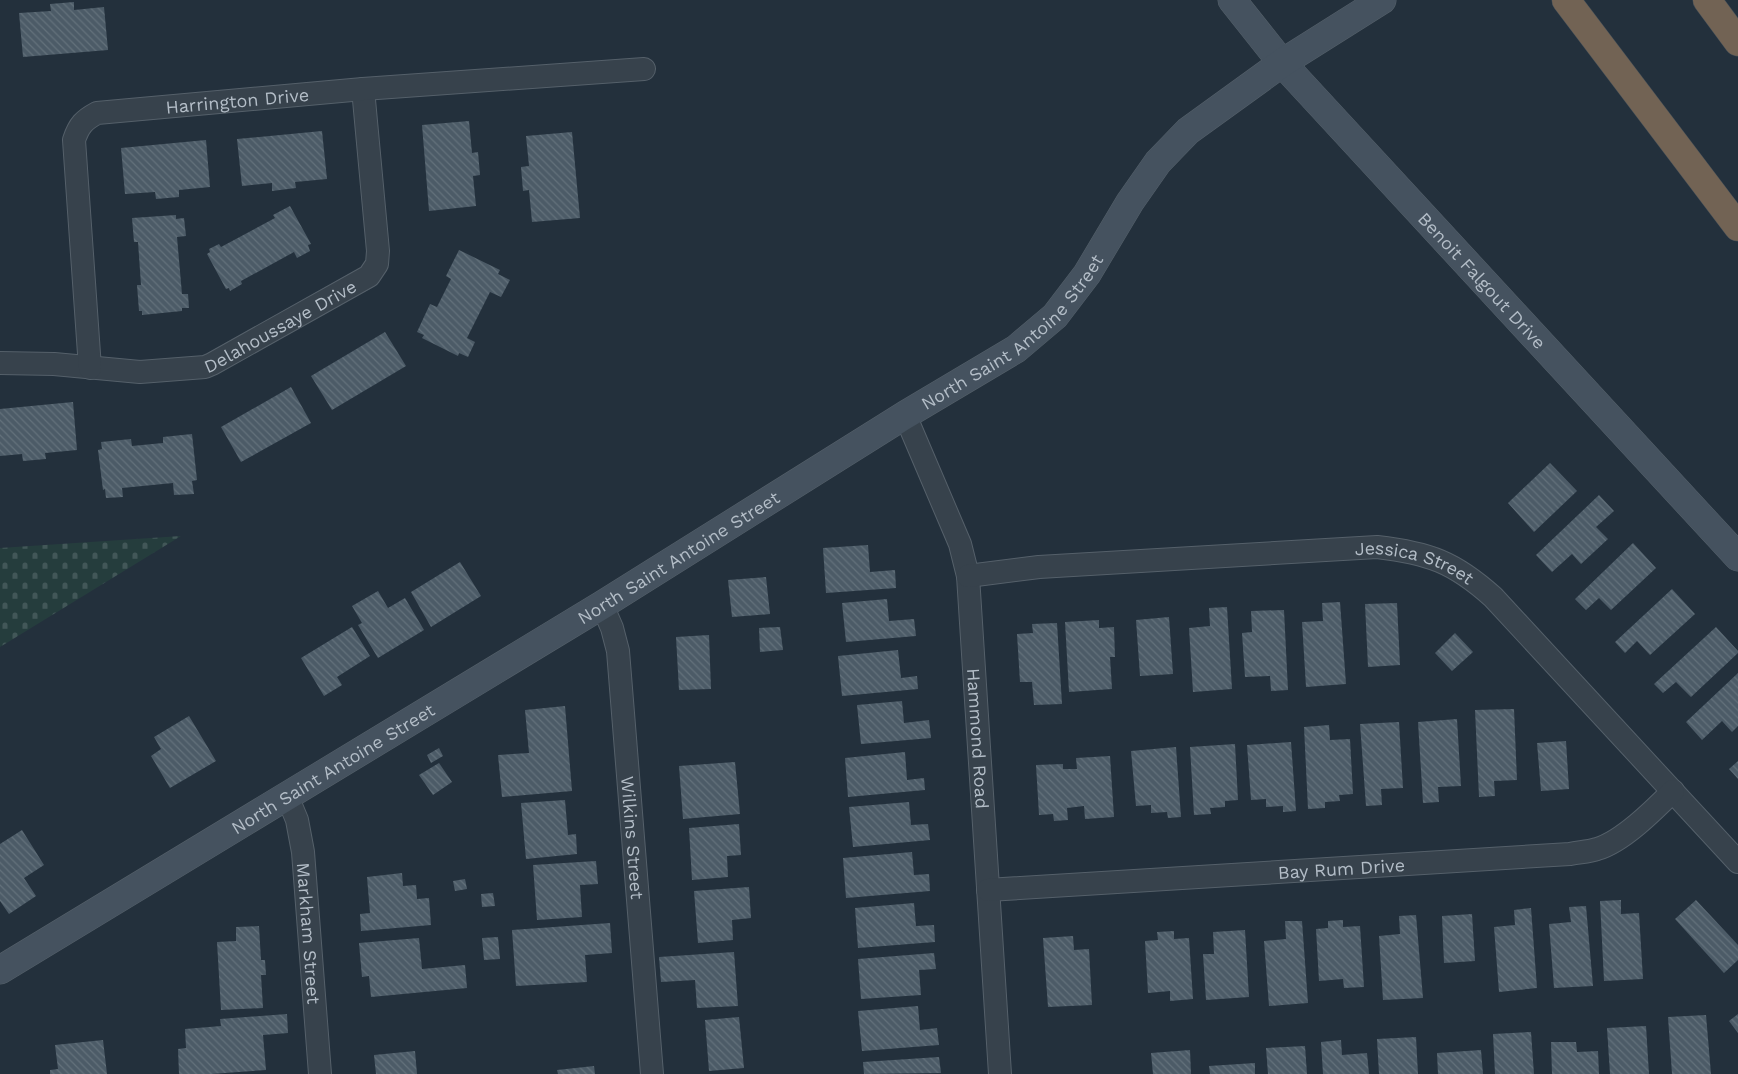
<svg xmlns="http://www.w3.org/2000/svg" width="1738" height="1074" font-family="'Work Sans',sans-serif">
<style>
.cemetery{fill:url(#cemetery-stones)}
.building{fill:url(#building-back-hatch)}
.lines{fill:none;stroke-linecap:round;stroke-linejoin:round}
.street-casing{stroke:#55606a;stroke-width:24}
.secondary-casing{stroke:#55606a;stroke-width:29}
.highway-casing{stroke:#424d57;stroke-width:29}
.street{stroke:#37424c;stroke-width:22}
.secondary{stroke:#45525f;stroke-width:28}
.highway{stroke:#726354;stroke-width:28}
.labels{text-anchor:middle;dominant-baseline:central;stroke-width:4;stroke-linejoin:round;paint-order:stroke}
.street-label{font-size:18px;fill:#b3bdc7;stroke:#1c2731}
</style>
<defs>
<pattern id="cemetery-stones" width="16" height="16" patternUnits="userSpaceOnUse" patternTransform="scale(1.25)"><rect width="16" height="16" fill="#253d3d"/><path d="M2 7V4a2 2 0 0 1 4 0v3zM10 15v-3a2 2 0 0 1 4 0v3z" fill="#425758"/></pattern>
<pattern id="building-back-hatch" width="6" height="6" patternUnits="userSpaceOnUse" patternTransform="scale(1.25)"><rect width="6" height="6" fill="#4c5b67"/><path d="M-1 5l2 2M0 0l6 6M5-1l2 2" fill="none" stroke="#63717b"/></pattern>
</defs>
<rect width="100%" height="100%" fill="#23303c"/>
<!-- cemetery -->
<polygon class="cemetery" points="181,536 0,647 0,548"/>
<!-- building -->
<g class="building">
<polygon points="74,2 74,10 104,7 108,50 23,57 19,13 51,11 50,4"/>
<polygon points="469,121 472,153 478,152 480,175 473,176 476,206 429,211 422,125"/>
<polygon points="322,131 327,179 295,182 296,188 272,191 272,183 242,186 237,139"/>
<polygon points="572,132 580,218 532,222 529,190 523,191 521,167 529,166 526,136"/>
<polygon points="206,140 210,187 179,190 179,197 156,199 155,192 125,194 121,148"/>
<polygon points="290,206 311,244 308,245 310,251 297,258 294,252 241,281 242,284 230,291 229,288 226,289 207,254 210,252 209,249 219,244 221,247 275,218 273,215"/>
<polygon points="176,215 176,219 184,218 186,236 177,237 182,294 188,294 189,308 182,308 182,311 142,315 142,311 139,311 137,285 141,285 138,242 134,242 132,218"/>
<polygon points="459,250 500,270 498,274 510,280 501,297 490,292 467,338 475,342 468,357 459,353 458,356 422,338 424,335 417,332 430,304 437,307 451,279 446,276"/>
<polygon points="385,332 406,366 332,410 311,376"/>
<polygon points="291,387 311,423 241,462 221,427"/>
<polygon points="73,402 77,450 45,453 46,459 23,461 22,454 0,456 0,409"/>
<polygon points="192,434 197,480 192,481 194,494 174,495 173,483 122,488 123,497 106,498 105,489 103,490 98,450 102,449 101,442 131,439 132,446 163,443 163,437"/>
<polygon points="1550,463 1577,491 1534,532 1508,503"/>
<polygon points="1599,495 1614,511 1596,527 1608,539 1581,564 1572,554 1552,572 1536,555"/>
<polygon points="1633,543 1656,568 1611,610 1599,598 1586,610 1575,599"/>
<polygon points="868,545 870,572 895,570 896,588 826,593 823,548"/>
<polygon points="460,562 481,596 431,627 411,592"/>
<polygon points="766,577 770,614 732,617 728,580"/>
<polygon points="1672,589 1695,614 1650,655 1637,641 1625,653 1615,642"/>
<polygon points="378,591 388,608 405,598 424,630 378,658 358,625 362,623 352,606"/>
<polygon points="887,599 889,621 914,619 916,636 846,642 842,603"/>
<polygon points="1340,602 1346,684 1306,687 1302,622 1323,621 1322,603"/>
<polygon points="1397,603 1400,665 1368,667 1365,604"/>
<polygon points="1227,607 1232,689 1193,692 1189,628 1210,626 1209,608"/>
<polygon points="1284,610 1288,690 1271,691 1270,676 1245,677 1242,633 1252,632 1251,611"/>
<polygon points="1169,617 1173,674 1140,676 1136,620"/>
<polygon points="1099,620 1099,628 1114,627 1115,657 1110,657 1112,689 1069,692 1065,622"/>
<polygon points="1057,623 1062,704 1034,705 1032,682 1020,682 1017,634 1033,633 1032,624"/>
<polygon points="352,627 370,656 337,677 342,685 324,696 301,658"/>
<polygon points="780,627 783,650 760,652 759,628"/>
<polygon points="1716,627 1738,651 1738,653 1691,697 1676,682 1663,693 1654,684"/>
<polygon points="1455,633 1473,652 1452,671 1435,653"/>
<polygon points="709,635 711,689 679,690 676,637"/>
<polygon points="898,650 901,678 917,676 918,689 842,696 838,656"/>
<polygon points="1738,673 1738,726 1732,732 1722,721 1702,740 1686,722"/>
<polygon points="902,701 904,723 929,720 931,738 861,744 857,705"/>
<polygon points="565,706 572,791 502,797 498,755 529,753 525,710"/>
<polygon points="1514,709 1517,780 1494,781 1495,796 1479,797 1475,710"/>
<polygon points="189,716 216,761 170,788 151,756 161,749 154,737"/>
<polygon points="1457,719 1461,786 1438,787 1439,802 1423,803 1418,722"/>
<polygon points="1399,722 1403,788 1381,789 1382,805 1366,806 1360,724"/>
<polygon points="1329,725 1330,740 1350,739 1353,794 1339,795 1340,801 1325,802 1325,808 1308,809 1304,727"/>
<polygon points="1566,741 1569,789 1541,791 1537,743"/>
<polygon points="1291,742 1296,811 1283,812 1283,806 1266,807 1266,799 1251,800 1247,745"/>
<polygon points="1235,744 1238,800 1225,801 1225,807 1210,808 1211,814 1194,815 1190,747"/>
<polygon points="1176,747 1181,817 1168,818 1167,812 1151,813 1151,805 1136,806 1131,751"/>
<polygon points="439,748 443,756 431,763 427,755"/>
<polygon points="905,752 907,780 924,778 925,790 848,797 845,758"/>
<polygon points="1110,756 1114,817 1085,819 1084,806 1067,808 1068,820 1054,821 1053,814 1039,815 1036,765 1063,764 1063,769 1077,769 1076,758"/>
<polygon points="1738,761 1738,779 1729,769"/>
<polygon points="735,762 740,814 683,819 679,766"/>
<polygon points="439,763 452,782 433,795 419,775"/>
<polygon points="565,800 568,835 576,834 577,854 526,859 521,803"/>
<polygon points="909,802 911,825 928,824 930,840 853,847 849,807"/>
<polygon points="739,824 741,855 727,856 728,877 692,880 689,828"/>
<polygon points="22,830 44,865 24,878 36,896 9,914 0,901 0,844"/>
<polygon points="912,852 914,875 929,874 930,891 846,898 843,858"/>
<polygon points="596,861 598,884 580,885 582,917 537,920 533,865"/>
<polygon points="402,873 403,886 416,885 417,899 429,898 431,925 361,931 360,914 370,913 367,877"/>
<polygon points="465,879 467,889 455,891 453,881"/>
<polygon points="749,887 751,918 732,920 733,940 698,943 694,891"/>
<polygon points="493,893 495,906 482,907 481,894"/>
<polygon points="1621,900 1621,914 1639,913 1643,979 1604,981 1600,901"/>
<polygon points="1696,900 1738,945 1738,960 1724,973 1675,919"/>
<polygon points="914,903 916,926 934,925 935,942 858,948 855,908"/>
<polygon points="1586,906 1593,986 1554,988 1549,924 1571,922 1569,907"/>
<polygon points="1531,908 1537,988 1499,992 1494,927 1515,925 1514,910"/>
<polygon points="1472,914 1475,961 1444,963 1442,916"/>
<polygon points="1416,915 1423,998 1383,1000 1379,936 1400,934 1399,916"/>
<polygon points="1343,920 1343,927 1360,926 1364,987 1344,988 1343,979 1319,981 1316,929 1328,928 1328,921"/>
<polygon points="1285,921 1302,921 1308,1003 1269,1006 1264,941 1286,939"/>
<polygon points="610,923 612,953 585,955 587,982 516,986 512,930"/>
<polygon points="259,926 261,960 265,960 266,975 261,975 263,1008 221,1010 217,942 236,941 236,927"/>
<polygon points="1245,930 1249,997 1206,1000 1203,954 1214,954 1213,932"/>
<polygon points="1174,931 1174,939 1189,938 1193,999 1170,1001 1170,991 1148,993 1145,941 1158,940 1157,932"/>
<polygon points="1073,936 1074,950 1089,949 1092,1005 1048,1007 1043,938"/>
<polygon points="498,937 500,959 484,960 482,938"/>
<polygon points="419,938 422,969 465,965 467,988 371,997 369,976 362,977 359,943"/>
<polygon points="734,952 738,1006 697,1008 695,980 661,982 659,957"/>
<polygon points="934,953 936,969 919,970 921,995 861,999 858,959"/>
<polygon points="918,1006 920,1030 937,1028 939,1045 862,1051 858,1011"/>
<polygon points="287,1014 288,1033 263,1035 266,1070 211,1074 179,1074 178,1049 186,1048 185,1029 221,1026 220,1019"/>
<polygon points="1738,1014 1738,1033 1729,1021"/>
<polygon points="1706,1015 1711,1074 1672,1074 1668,1017"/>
<polygon points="739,1017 744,1068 709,1071 705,1020"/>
<polygon points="1646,1026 1649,1074 1610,1074 1607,1028"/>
<polygon points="1531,1032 1534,1074 1495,1074 1493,1034"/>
<polygon points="1416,1037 1418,1074 1379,1074 1377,1039"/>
<polygon points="103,1040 107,1074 50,1074 50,1070 58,1069 55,1045"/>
<polygon points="1341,1040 1342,1055 1367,1053 1369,1074 1323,1074 1321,1042"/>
<polygon points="1551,1042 1576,1042 1577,1052 1598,1051 1599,1074 1552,1074"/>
<polygon points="1305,1046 1307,1074 1268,1074 1266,1048"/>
<polygon points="1190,1050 1191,1074 1153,1074 1151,1053"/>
<polygon points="1481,1050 1483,1074 1438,1074 1437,1053"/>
<polygon points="415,1051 417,1074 376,1074 374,1055"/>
<polygon points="939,1057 941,1073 864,1074 863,1062"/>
<polygon points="1255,1063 1255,1074 1210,1074 1209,1066"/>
<polygon points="594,1066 595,1074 558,1074 557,1070"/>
</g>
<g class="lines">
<defs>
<g id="street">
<path id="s1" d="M 0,363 L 54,364 L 140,372 L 205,367 L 212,364 L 369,276 L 377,264 L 378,251 L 363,89"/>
<path id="s2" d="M 90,368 L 74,140 C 79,125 84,120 97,113 L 363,89 L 644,69"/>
<path id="s3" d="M 905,415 L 960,544 L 968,576 L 1000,1074"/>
<path id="s4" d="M 968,576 L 1039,567 L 1377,547 C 1429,553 1454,562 1493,597 L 1738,862"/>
<path id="s5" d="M 602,605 L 612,628 L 618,651 L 652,1074"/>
<path id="s6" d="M 287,796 L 297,820 L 303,852 L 320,1074"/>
<path id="s7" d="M 988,890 L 1570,854 C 1579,852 1588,852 1597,849 C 1622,842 1654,810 1673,791"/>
</g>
<g id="secondary">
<path id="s8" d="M 1232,0 L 1282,63 L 1738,557"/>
<path id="s9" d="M 0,970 L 602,605 L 905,415 L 1016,349 L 1055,316 L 1087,274 L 1130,202 L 1158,162 L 1188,131 L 1282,63 L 1382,0"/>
</g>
<g id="highway">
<polyline points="1566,0 1738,227"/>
<polyline points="1707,0 1738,42"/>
</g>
</defs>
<!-- street casing -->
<use href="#street" class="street-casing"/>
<!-- secondary casing -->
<use href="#secondary" class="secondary-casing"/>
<!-- highway casing -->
<use href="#highway" class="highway-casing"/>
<!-- street -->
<use href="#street" class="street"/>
<!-- secondary -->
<use href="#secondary" class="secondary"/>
<!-- highway -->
<use href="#highway" class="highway"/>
</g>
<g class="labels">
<!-- street labels -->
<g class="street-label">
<text stroke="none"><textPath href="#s2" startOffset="406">Harrington Drive</textPath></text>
<text stroke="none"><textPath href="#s8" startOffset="376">Benoit Falgout Drive</textPath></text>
<text stroke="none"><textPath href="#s1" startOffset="291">Delahoussaye Drive</textPath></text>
<text stroke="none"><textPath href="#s9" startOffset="1199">North Saint Antoine Street</textPath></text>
<text stroke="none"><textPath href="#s9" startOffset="794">North Saint Antoine Street</textPath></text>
<text stroke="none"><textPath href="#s4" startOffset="450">Jessica Street</textPath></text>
<text stroke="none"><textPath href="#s3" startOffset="336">Hammond Road</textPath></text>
<text stroke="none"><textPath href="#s9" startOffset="389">North Saint Antoine Street</textPath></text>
<text stroke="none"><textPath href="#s5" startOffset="236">Wilkins Street</textPath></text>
<text stroke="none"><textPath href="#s7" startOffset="354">Bay Rum Drive</textPath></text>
<text stroke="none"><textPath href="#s6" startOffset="140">Markham Street</textPath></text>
</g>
</g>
</svg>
